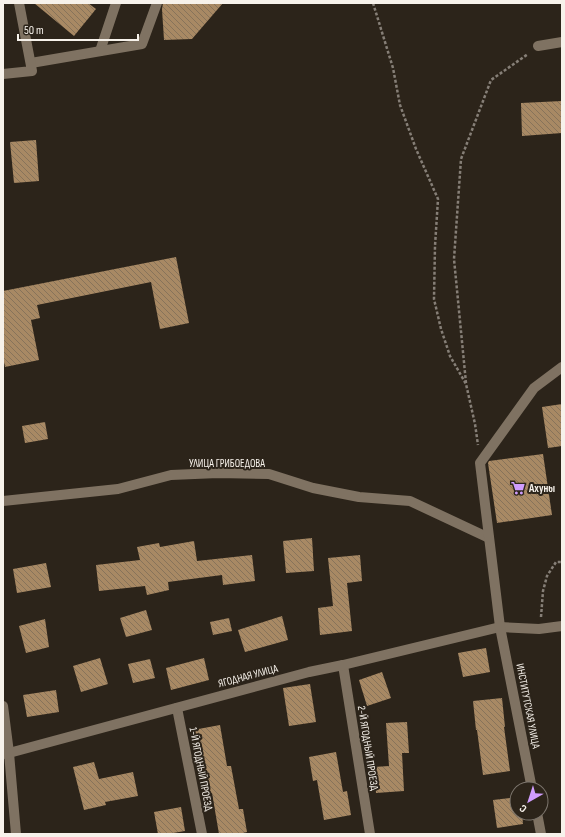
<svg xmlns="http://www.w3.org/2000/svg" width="565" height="837" font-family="'Sofia Sans Condensed',sans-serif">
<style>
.building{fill:url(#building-back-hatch)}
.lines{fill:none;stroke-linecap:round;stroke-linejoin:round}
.path{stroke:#867f77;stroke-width:2.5;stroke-dasharray:3 2;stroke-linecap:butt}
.minor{stroke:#7f7262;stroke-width:10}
.labels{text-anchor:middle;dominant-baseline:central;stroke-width:4;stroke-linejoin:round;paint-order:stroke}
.street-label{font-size:11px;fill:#f7f2eb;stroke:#2c241a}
.poi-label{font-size:11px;font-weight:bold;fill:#f7f2eb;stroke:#2c241a;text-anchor:start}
</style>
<defs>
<pattern id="building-back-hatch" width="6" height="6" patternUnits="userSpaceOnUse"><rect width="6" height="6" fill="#a88964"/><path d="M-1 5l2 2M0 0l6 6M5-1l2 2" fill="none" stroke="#87735a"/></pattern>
</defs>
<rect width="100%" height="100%" fill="#2c241a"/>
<!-- building -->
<g class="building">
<polygon points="34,3 88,3 96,9 74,36"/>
<polygon points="163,3 223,3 192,39 164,40 162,9"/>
<polygon points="562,101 562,133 522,136 521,103"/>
<polygon points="36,140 39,181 14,183 10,142"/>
<polygon points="176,257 189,323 160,329 151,282 37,305 40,318 31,320 39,360 5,367 3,357 3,291"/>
<polygon points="562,404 562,446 548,448 542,407"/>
<polygon points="45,422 48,439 25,443 22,426"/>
<polygon points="543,454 552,515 497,523 488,463 489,461"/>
<polygon points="312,538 314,571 286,573 283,541"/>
<polygon points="194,541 197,561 252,555 255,581 223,585 222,575 168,582 169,590 147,595 145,586 99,591 96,565 140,560 137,547 159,543 160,547"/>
<polygon points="360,555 362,581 347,583 352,631 320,635 318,608 333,606 328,558"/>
<polygon points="46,563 51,587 17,593 13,569"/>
<polygon points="146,610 152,630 126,637 120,618"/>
<polygon points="282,616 288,640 245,652 238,630"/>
<polygon points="229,618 232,631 213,635 210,622"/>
<polygon points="45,619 49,647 26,653 19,626"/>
<polygon points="486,648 490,672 463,677 458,653"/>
<polygon points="100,658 108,684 81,692 73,666"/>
<polygon points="204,658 209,680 171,690 166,668"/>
<polygon points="150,659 155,678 133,683 128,664"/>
<polygon points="382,672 391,698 367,706 359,680"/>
<polygon points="310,684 316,722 289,726 283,688"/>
<polygon points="56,690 59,712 27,717 23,695"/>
<polygon points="502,698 505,727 504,727 510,771 483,775 477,730 476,730 473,701"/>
<polygon points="407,722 409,753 402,753 404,791 376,793 374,767 389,766 386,723"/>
<polygon points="220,725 227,766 231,766 239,809 243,809 247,832 239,834 219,834 212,793 208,794 200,753 197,754 193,730"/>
<polygon points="336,752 343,792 347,791 351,815 324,820 317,780 313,781 309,757"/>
<polygon points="94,762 99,779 133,772 138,796 105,802 106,805 84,810 73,767"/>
<polygon points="517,797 517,813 522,813 523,824 497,828 493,800"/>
<polygon points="181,807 185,831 167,834 158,834 154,812"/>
</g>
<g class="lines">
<!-- path -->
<g class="path">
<polyline points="373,3 393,68 400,105 416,149 438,199 435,246 434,299 441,329 450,356 466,384 475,424 478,445"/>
<polyline points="466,383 454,259 461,159 491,80 528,54"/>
<polyline points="541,617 543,591 547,576 556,562 562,562"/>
</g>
<!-- minor -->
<g class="minor">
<polyline points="538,46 562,42"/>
<polyline points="100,51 116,3"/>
<polyline points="31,63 142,44 157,3"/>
<polyline points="3,74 32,71 19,3"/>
<polyline points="3,501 118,489 171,475 218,473 269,474 313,488 359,497 410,501 489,538"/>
<polyline points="343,665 370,834"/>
<polyline points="3,706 9,753 16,834"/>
<polyline points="177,708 202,834"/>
<polyline points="3,754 9,753 309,672 343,665 500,627 539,629 562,626"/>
<polyline points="532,789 500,627 480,463 534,388 562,367"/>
<polyline points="537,813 541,834"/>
</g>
</g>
<!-- icons -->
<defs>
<symbol id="supermarket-bare" viewBox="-9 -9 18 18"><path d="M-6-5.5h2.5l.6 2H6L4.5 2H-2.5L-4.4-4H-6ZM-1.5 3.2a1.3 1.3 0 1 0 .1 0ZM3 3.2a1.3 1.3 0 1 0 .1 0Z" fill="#d09dfe" stroke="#2c241a" stroke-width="2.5" paint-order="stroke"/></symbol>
</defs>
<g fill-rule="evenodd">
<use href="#supermarket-bare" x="508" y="478" width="20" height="20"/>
</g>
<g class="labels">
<!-- street labels -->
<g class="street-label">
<text x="227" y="463">УЛИЦА ГРИБОЕДОВА</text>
<text transform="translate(248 676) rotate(-15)">ЯГОДНАЯ УЛИЦА</text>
<text transform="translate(528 706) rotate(79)">ИНСТИТУТСКАЯ УЛИЦА</text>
<text transform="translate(368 748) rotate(81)">2-Й ЯГОДНЫЙ ПРОЕЗД</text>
<text transform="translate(201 769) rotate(79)">1-Й ЯГОДНЫЙ ПРОЕЗД</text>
</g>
<!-- poi labels -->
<g class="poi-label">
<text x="529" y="488">Ахуны</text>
</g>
</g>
<!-- border -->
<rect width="565" height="837" fill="none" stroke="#f7f2eb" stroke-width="8"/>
<!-- north arrow -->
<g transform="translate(529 801) rotate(219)"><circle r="19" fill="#2c241a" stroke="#7d766e"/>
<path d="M0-3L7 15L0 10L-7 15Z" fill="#d09dfe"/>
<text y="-6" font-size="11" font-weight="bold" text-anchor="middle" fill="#f7f2eb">С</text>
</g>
<!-- scale -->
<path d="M18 34v6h120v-6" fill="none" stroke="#f7f2eb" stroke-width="2"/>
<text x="24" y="34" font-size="12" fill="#f7f2eb" stroke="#2c241a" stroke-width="3" paint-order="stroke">50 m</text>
</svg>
